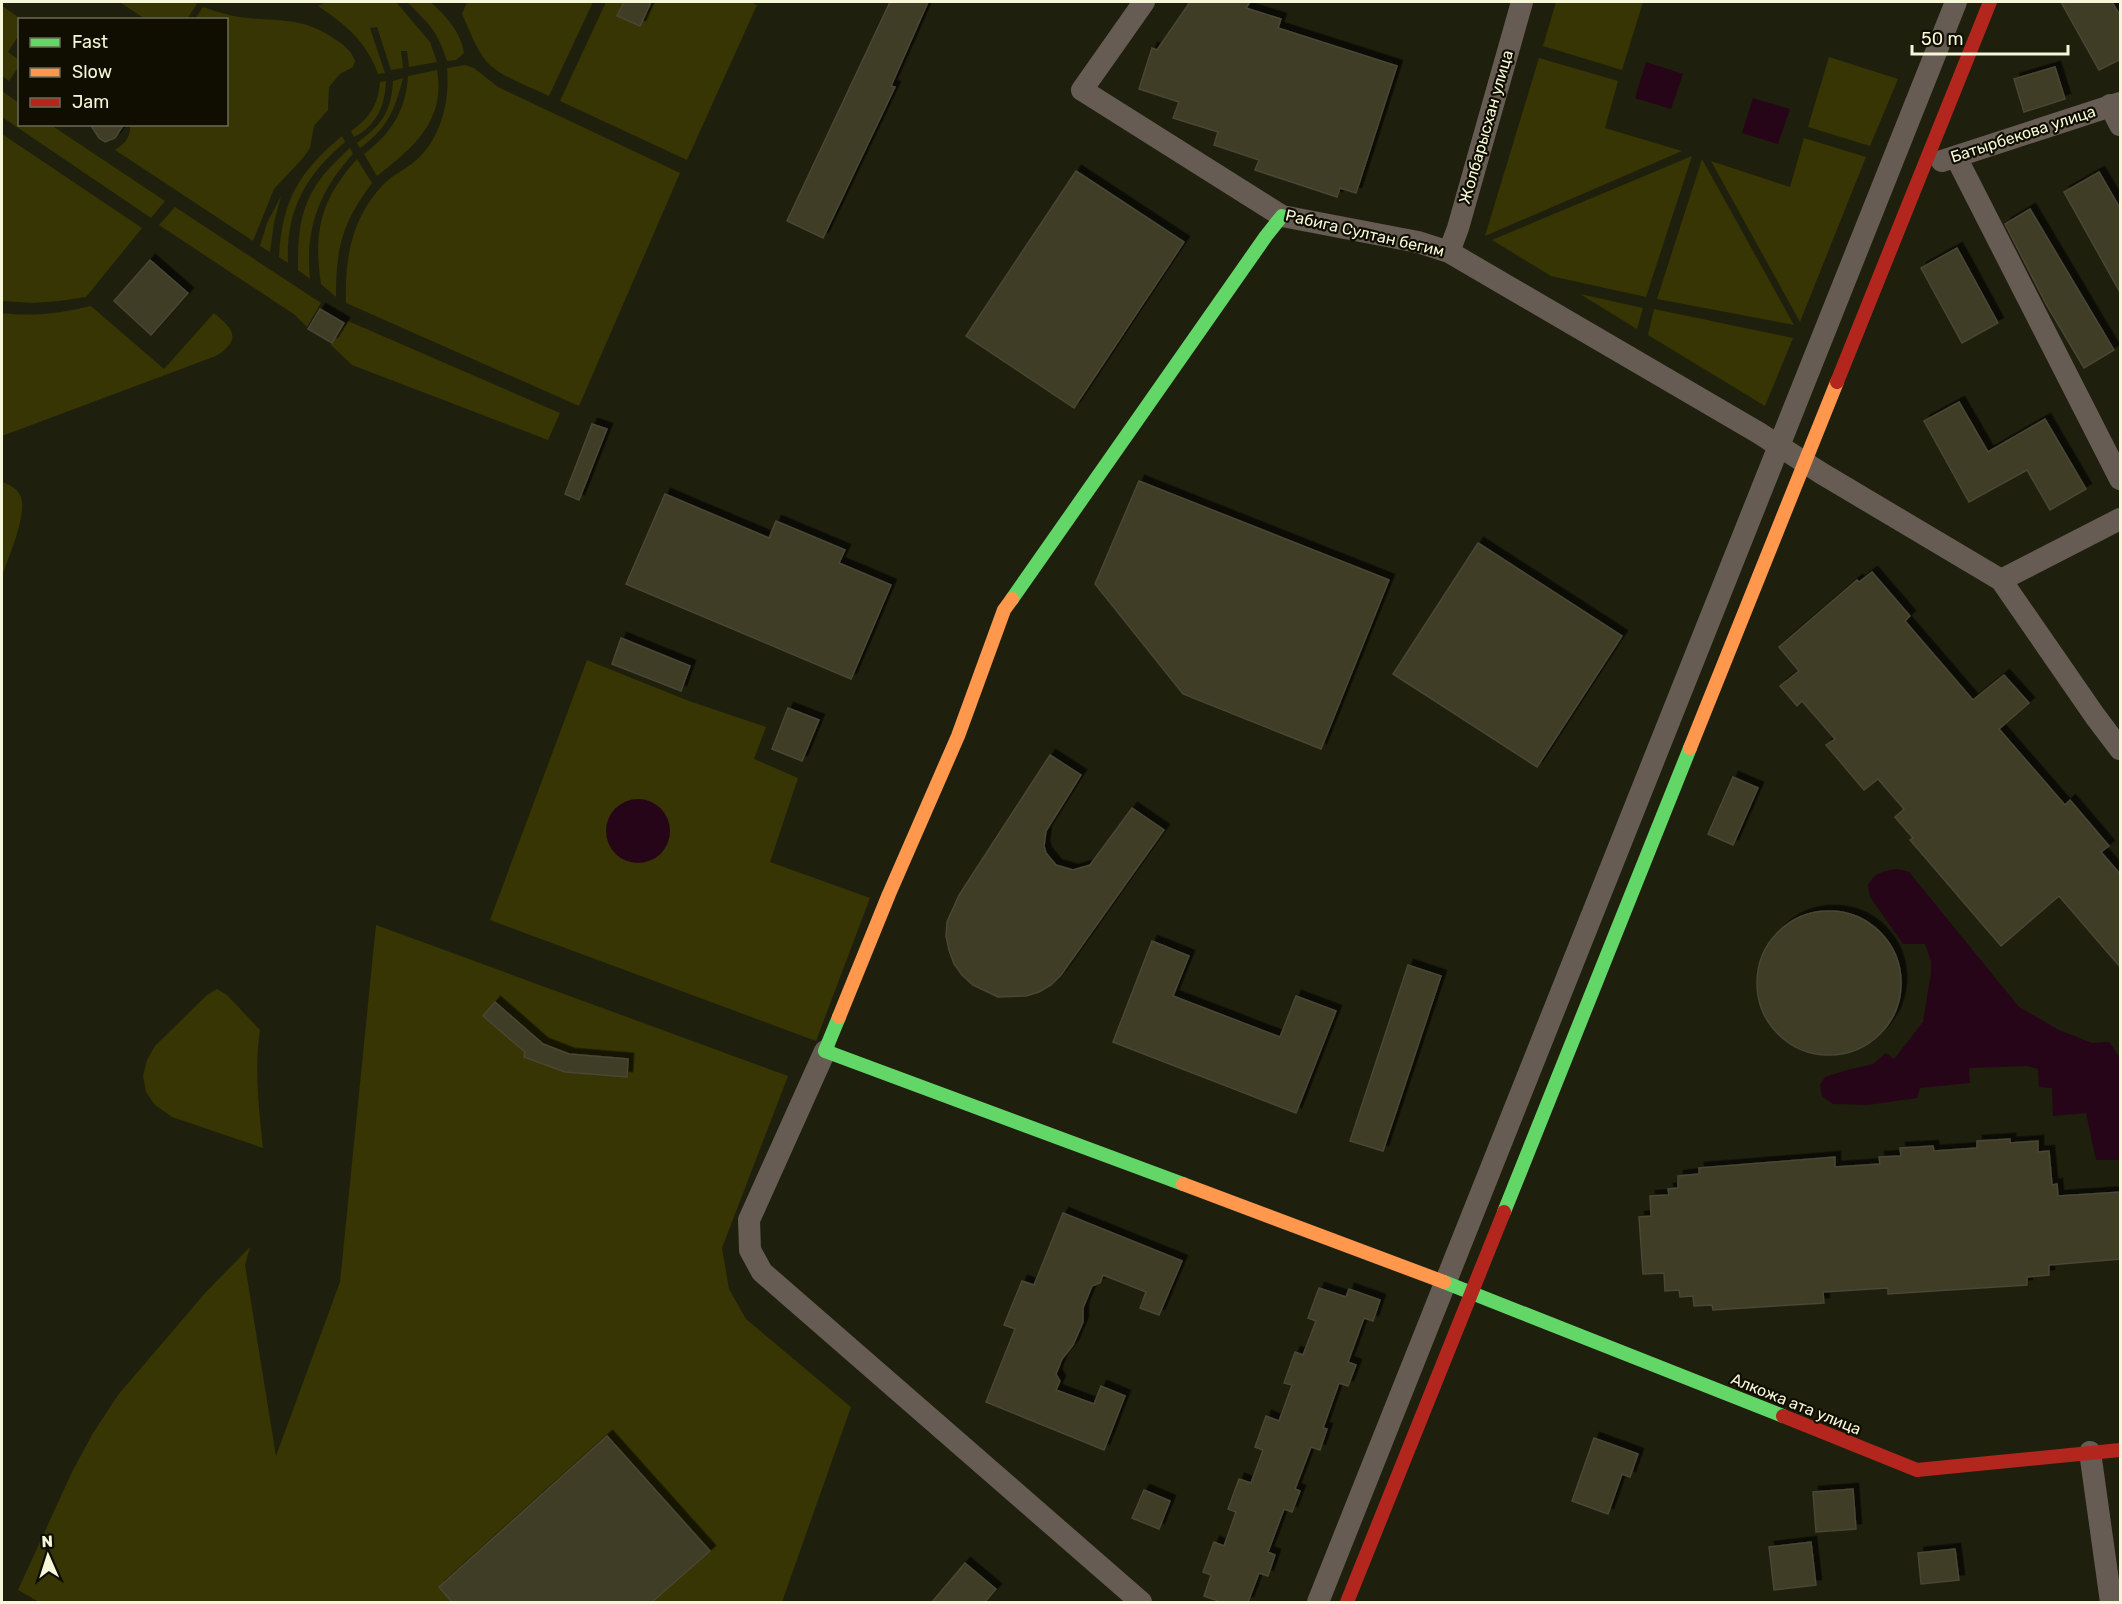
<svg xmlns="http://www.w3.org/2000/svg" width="2122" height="1604" font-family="Rubik,sans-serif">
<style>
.green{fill:#373503}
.water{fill:#270518}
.building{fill:#3f3d28;stroke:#4a4634;stroke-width:1.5;filter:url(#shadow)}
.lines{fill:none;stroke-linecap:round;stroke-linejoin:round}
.street{stroke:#665c54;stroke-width:22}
.fast{stroke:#63d668;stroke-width:14}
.slow{stroke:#ff974d;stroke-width:14}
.jam{stroke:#b3261e;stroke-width:14}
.labels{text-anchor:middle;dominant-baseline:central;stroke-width:4.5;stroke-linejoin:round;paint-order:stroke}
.street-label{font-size:16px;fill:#f6f6d8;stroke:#0f0e00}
</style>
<defs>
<filter id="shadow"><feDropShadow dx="5.5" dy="-5.5" stdDeviation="0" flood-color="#0009"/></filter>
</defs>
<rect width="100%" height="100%" fill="#1f1f0e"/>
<!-- green -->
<g class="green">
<polygon points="122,2 193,2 197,4 187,19 145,19 121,3"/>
<path d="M 326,2 L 396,2 L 430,42 L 437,62 L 409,67 L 407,51 L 401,51 L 403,68 L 391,70 L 377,27 L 370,28 L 385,73 L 378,74 C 366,41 346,25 318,6 Z"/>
<path d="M 407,2 L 430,2 C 445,14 462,34 464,53 L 456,60 L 447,61 C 437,30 430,25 407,2 Z"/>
<path d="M 467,2 L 593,2 L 549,96 C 530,87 499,76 486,61 C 475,47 469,29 462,14 Z"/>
<polygon points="606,2 750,2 757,5 687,160 560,101"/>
<polygon points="1556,2 1643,2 1622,70 1543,46"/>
<polygon points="2,6 21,19 19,35 8,52 19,60 19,66 9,81 2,76"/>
<path d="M 203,7 C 215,11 227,15 239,17 C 275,22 301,16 333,38 C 343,44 351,50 355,61 L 353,67 L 340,74 L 329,87 L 328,110 L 314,126 L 310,148 L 303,158 L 274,189 L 253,241 L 115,150 C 125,144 131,137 130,125 L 226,124 L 226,20 L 195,19 Z"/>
<polygon points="1829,57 1898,79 1870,146 1808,127"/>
<polygon points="1539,58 1618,81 1605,128 1682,151 1485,236"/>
<path d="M 465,65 L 474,68 L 498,87 L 680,173 L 579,406 L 346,303 C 344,258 353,213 387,181 C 395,174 405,169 413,163 C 441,140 450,102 447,68 Z"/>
<path d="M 437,70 C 446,121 413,148 377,176 L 364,154 C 391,134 406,110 408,76 Z"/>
<path d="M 403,78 C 395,110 387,129 360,148 L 357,143 C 382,124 391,113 393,81 Z"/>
<path d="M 386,81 C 385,106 377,125 354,137 L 351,131 C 370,118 378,105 380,82 Z"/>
<polygon points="2,91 19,103 20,124 51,125 165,201 151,218 2,117"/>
<polygon points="2,134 142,228 86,297 60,301 33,303 2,301"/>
<path d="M 342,136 L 345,142 C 305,176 286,210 288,263 L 279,257 C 282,200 299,172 342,136 Z"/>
<polygon points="1804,138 1866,157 1800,322 1711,161 1790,187"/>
<path d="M 350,148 L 353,154 C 319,191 305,229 310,279 L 298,270 C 297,212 307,186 350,148 Z"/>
<polygon points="1692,156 1646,297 1551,276 1492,240"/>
<path d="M 357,159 L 372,183 C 342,223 336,248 336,297 L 321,284 C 313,231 321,199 357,159 Z"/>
<polygon points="1702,159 1794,325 1657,299"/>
<polygon points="281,196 274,223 270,252 260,246 267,223"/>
<polygon points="175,207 321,303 307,327 295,315 159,225"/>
<polygon points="1580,294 1643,308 1637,329"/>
<path d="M 91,306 L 164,369 L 214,313 C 233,329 243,339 216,356 L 2,436 L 2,313 C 33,317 61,313 91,306 Z"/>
<polygon points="1654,309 1793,338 1765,406 1648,335"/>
<polygon points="348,321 560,413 548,440 352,365 331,345"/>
<path d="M 2,482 C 9,484 16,488 20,495 C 29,512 7,560 2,577 Z"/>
<polygon points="587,660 689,701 766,727 754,759 798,778 770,862 870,898 816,1041 490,920"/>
<polygon points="376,925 788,1076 722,1248 729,1289 746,1319 851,1407 782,1602 39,1602 18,1590 72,1472 93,1433 118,1395 206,1292 250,1247 245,1265 276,1456 340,1282"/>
<path d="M 217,989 L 227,995 L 260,1030 C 254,1070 259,1108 263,1148 L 172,1117 L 155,1105 L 146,1092 L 143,1076 L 147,1060 L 155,1046 L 207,995 Z"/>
</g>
<!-- water -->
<g class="water">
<polygon points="1646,62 1683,74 1671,109 1635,98"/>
<polygon points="1753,98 1790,109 1778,144 1742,133"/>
<circle cx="638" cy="831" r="32"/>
<path d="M 1898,869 L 1909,872 L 2019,1007 L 2059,1030 L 2092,1043 L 2109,1042 L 2120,1058 L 2120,1160 L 2096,1160 L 2086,1113 L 2053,1116 L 2052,1088 L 2039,1087 L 2038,1069 L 2027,1066 L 1969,1068 L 1970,1083 L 1920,1088 L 1917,1098 L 1868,1105 L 1833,1104 L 1822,1096 L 1820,1085 L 1825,1077 L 1847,1070 L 1873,1064 L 1886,1053 L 1894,1059 L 1923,1022 L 1931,973 L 1931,961 L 1925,944 L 1903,944 L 1870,897 L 1868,885 C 1876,872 1883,871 1898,869 Z"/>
</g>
<!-- building -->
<g class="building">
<polygon points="624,2 651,2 640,26 617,16"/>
<polygon points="890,2 928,2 891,86 895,87 823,238 787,221"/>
<polygon points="1190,2 1250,2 1246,8 1281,19 1278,28 1397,66 1356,193 1340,188 1337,197 1255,170 1259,160 1214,145 1218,132 1173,118 1179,102 1139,89 1152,48 1157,50"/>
<polygon points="2061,2 2112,2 2121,17 2121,59 2099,70"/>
<polygon points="2055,67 2065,99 2024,112 2014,79"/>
<polygon points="90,124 124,124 115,138 105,142 99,138"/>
<polygon points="1076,171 1184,242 1074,408 966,336"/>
<polygon points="2099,172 2121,210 2121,294 2064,192"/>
<polygon points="2030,209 2114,350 2084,368 2046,304 2005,224"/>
<polygon points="1957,248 1998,323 1962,343 1921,268"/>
<polygon points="150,260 188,293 151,335 114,301"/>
<polygon points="320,309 344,323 332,343 308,329"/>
<polygon points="1959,402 1988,452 2045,419 2086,489 2050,510 2027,470 1969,502 1924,421"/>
<polygon points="592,424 607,429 579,500 565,494"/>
<polygon points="1139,481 1389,580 1321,749 1183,694 1095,584"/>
<polygon points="665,494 769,538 776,521 845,550 839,563 891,585 851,679 626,584"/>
<polygon points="1478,543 1622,636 1537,767 1393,674"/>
<polygon points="1872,572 1910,616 1905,621 1973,700 2004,675 2029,703 1999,729 2065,805 2070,800 2109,846 2101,852 2121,875 2121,968 2059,896 2001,946 1910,840 1913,838 1895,817 1904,809 1878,779 1864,790 1826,745 1835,739 1802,701 1797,706 1780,686 1799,671 1779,647 1857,580 1859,582"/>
<polygon points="621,638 690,666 681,691 612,664"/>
<polygon points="788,708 819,720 802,761 772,749"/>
<polygon points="1050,755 1081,775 1046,831 1044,846 1046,853 1056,865 1073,870 1090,865 1132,808 1164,830 1061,975 1051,985 1039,992 1026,996 998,997 973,985 962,975 954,964 949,950 946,936 947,922 959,895"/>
<polygon points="1733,777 1758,788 1733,845 1708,834"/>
<circle cx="1829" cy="983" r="72"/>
<polygon points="1152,941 1189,956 1173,996 1280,1037 1296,996 1336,1011 1296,1113 1113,1042"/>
<polygon points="1408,965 1441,976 1383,1151 1350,1141"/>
<polygon points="495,1002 543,1044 569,1054 628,1059 627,1077 565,1072 524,1057 525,1052 483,1016"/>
<polygon points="2010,1139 2010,1143 2038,1141 2038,1152 2049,1151 2052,1185 2057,1184 2058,1196 2121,1192 2121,1259 2049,1265 2049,1275 2027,1277 2027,1285 1888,1294 1888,1288 1823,1292 1824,1303 1713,1310 1712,1305 1694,1306 1693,1296 1680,1297 1679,1290 1665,1291 1664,1273 1643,1274 1639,1217 1651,1216 1650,1196 1669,1195 1668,1189 1678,1188 1678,1176 1699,1174 1699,1168 1835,1157 1835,1167 1880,1164 1879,1157 1901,1156 1900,1148 1933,1146 1934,1151 1977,1148 1977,1141"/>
<polygon points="1063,1213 1182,1261 1159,1315 1140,1308 1146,1292 1103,1275 1100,1283 1092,1286 1083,1308 1083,1322 1073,1345 1062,1359 1056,1374 1060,1381 1056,1390 1094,1404 1101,1386 1125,1396 1104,1450 986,1402 1015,1329 1004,1325 1022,1281 1034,1285"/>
<polygon points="1319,1288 1346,1297 1349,1289 1380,1300 1373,1321 1364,1318 1348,1362 1356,1365 1348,1386 1339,1383 1323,1428 1327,1429 1320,1450 1311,1447 1295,1489 1300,1491 1292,1512 1284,1509 1268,1552 1275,1555 1268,1576 1259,1573 1248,1602 1221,1602 1204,1596 1211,1575 1203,1572 1214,1542 1224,1546 1236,1512 1228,1509 1239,1479 1251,1483 1263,1450 1255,1447 1266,1416 1279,1421 1292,1385 1284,1383 1295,1352 1303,1355 1316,1321 1308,1318"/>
<polygon points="607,1436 710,1551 652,1602 452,1602 439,1587"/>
<polygon points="1594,1438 1638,1454 1630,1477 1622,1474 1608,1514 1572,1501"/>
<polygon points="1853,1489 1856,1529 1816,1532 1813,1492"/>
<polygon points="1144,1490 1170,1501 1159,1529 1132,1518"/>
<polygon points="1811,1542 1816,1585 1774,1590 1769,1547"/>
<polygon points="1955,1549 1959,1580 1921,1584 1918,1553"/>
<polygon points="965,1563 996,1589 985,1602 932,1602"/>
</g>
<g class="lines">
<!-- street -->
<g class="street">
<polyline points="1144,2 1082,90 1282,216 1418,242 1449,252 1759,433 1821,473 2001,580 2095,716 2120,749"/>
<polyline points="2110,105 2120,125"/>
<polyline points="1956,157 2120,479"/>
<polyline points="1942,161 2120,103"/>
<polyline points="1449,252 1458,228 1522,2"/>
<polyline points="2001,580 2120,519"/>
<polyline points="825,1051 749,1220 750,1250 762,1272 1141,1602"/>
<polyline points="2090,1452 2111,1602"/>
<polyline points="1318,1602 1956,2"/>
</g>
<!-- fast -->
<g class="fast">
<polyline points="1012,599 1266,236 1282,216"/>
<polyline points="839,1017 825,1051 1183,1184"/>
<polyline points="1504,1212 1690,748"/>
<polyline points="1444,1282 1783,1416"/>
</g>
<!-- slow -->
<g class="slow">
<polyline points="1690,748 1837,382"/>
<polyline points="839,1017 889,894 958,736 1004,610 1012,599"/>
<polyline points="1183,1184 1444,1282"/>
</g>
<!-- jam -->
<g class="jam">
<polyline points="1837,382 1990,2"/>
<polyline points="1783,1416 1917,1470 2120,1450"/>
<polyline points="1347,1602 1504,1212"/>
</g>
</g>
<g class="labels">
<!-- street labels -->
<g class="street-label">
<text transform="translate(1486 127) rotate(-74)">Жолбарысхан улица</text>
<text transform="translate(2023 134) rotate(-18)">Батырбекова улица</text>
<text transform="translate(1365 233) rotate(13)">Рабига Султан бегим</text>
<text transform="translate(1796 1404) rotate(22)">Алкожа ата улица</text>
</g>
</g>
<!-- border -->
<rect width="2122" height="1604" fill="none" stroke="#f6f6d8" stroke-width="6"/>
<!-- legend -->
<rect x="18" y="18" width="210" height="108" fill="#0f0e00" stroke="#6b6b56" stroke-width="1.5"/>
<rect x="30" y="38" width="30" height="9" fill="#63d668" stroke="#6b6b56" stroke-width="1.5"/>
<text x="72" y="48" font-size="18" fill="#f6f6d8">Fast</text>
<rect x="30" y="68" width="30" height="9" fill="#ff974d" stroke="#6b6b56" stroke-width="1.5"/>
<text x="72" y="78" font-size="18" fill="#f6f6d8">Slow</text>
<rect x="30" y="98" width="30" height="9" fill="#b3261e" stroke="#6b6b56" stroke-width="1.5"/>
<text x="72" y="108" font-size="18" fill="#f6f6d8">Jam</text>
<!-- north arrow -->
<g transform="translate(48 1556) rotate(357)" stroke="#0f0e00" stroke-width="4.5" paint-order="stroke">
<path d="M0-4.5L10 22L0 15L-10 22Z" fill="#f6f6d8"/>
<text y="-9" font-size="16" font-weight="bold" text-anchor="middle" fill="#f6f6d8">N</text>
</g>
<!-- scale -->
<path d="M1912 45v9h156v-9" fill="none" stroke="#f6f6d8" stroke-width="3"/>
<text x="1921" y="45" font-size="18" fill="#f6f6d8" stroke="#0f0e00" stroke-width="4.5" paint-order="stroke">50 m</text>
</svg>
